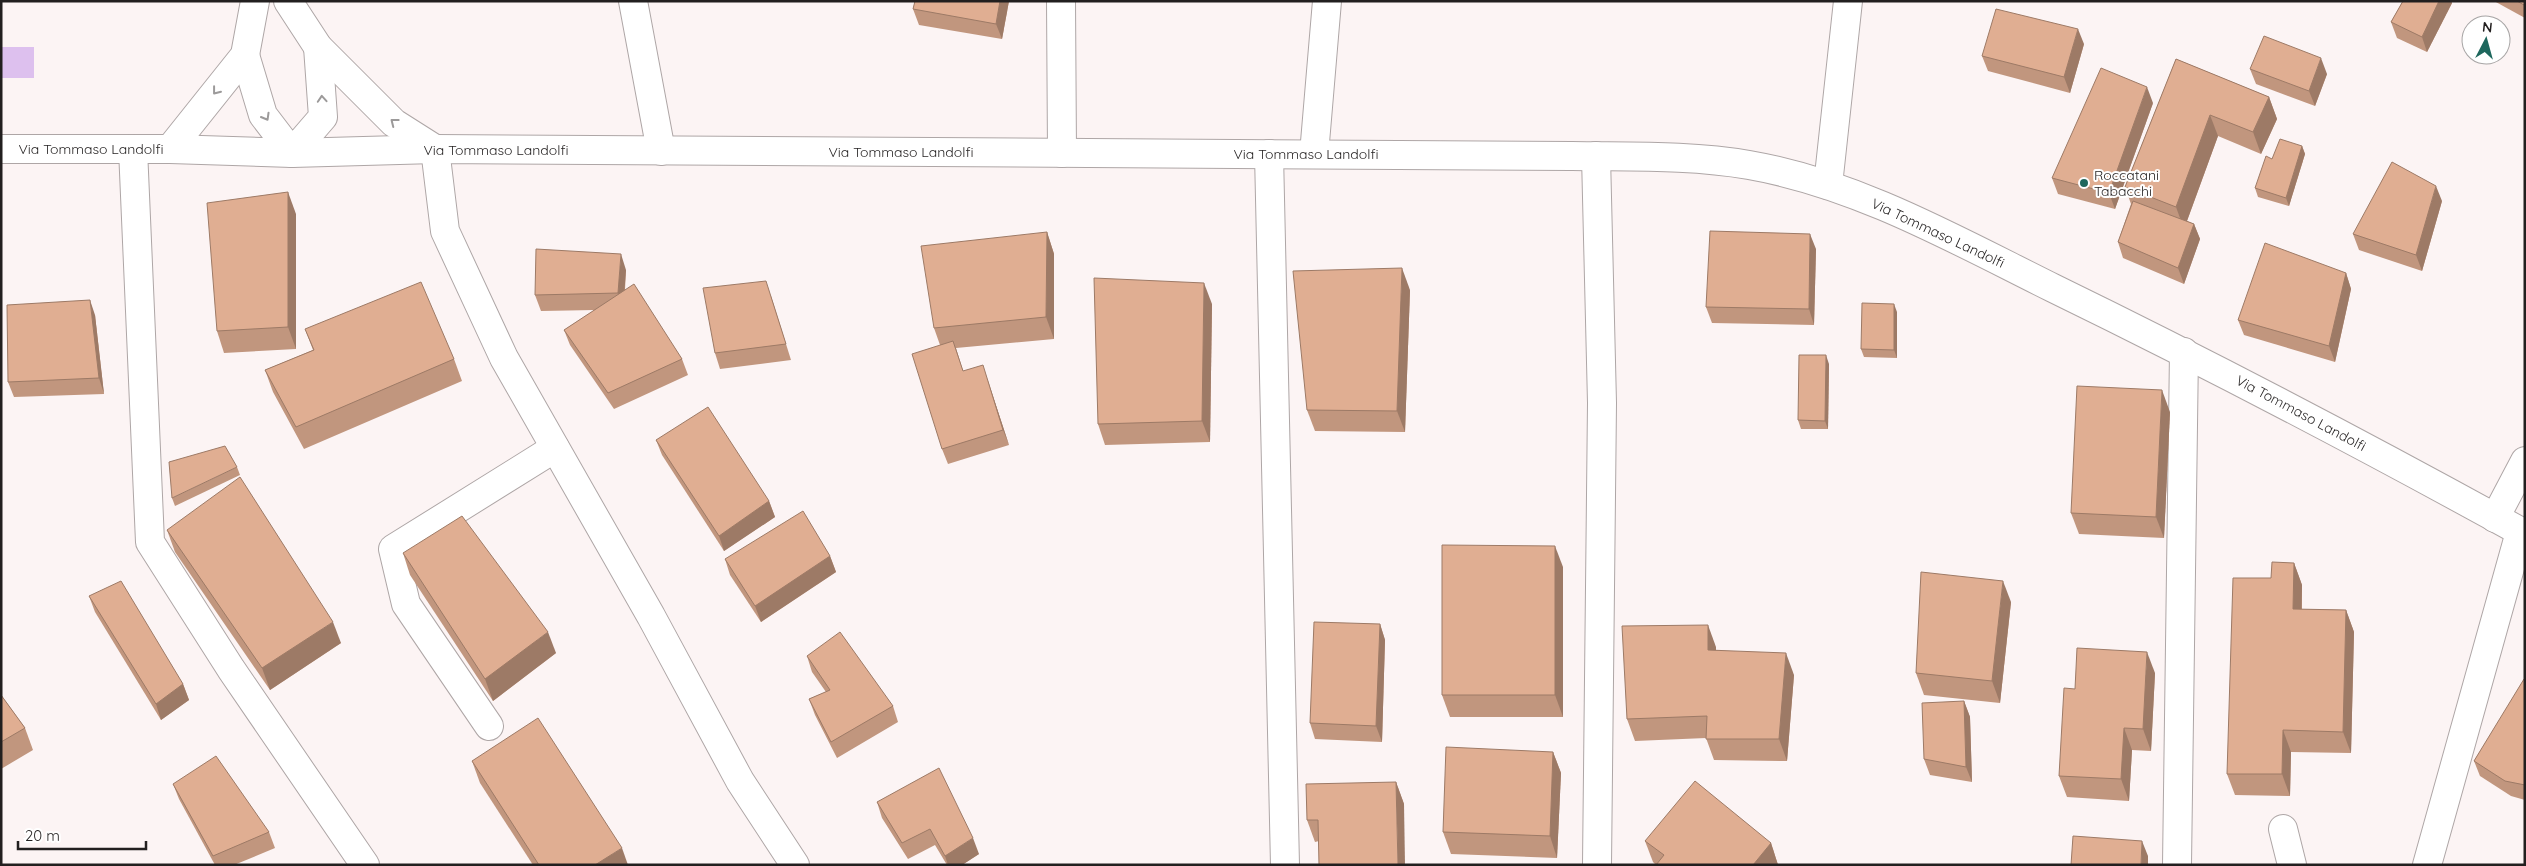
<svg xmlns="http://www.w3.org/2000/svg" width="2526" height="866" font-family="Quicksand,sans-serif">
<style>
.water{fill:#ddc0ee}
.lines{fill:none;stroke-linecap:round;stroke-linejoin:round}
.minor-casing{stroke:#aea6a6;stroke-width:30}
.minor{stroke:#fff;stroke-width:28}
.wall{fill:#c1967e}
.shaded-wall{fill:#9d7a66}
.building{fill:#e0ae92;stroke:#9d7a66}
.oneway{stroke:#9c9a9a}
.poi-dot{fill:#1e675d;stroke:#fff;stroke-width:2}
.labels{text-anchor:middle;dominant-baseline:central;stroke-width:4;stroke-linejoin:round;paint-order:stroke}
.street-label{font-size:14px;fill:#221f1f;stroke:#fff}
.poi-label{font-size:14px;fill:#221f1f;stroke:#fff;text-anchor:start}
</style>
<rect width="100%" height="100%" fill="#fcf4f4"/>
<!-- water -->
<rect class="water" x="1" y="47" width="33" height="31"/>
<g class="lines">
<defs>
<g id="minor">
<polyline points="288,1 318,47 394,123 435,149 445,231 504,358 651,616 740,781 795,865"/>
<polyline points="633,1 661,151"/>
<polyline points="1061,1 1062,153"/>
<polyline points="245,55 263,115 292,153 323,117 318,47"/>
<path d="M 1,149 L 170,149 L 292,153 L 435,149 L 1572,156 C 1631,157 1691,155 1749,165 C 1858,184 1956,240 2053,288 C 2213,366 2369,448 2525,534"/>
<polyline points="133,149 150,542 231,669 365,865"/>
<polyline points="170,149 245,55 255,1"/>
<polyline points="1269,154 1285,865"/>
<polyline points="1314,154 1327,1"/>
<polyline points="1596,156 1602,403 1597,865"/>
<polyline points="1828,185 1848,1"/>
<polyline points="2495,518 2525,461"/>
<polyline points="489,726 406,604 393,549 555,448"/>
<polyline points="2283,829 2292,865"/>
<polyline points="2177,865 2184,352"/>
<polyline points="2427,865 2520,532"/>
</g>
</defs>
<!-- minor casing -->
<use href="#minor" class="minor-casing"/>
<!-- minor -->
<use href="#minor" class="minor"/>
</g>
<!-- wall -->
<g class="wall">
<polygon points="915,1 1009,1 1002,39 919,25 913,9"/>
<polygon points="2403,1 2451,1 2452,3 2427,52 2397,38 2391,22"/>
<polygon points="2494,1 2525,1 2525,18"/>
<polygon points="2084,44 2070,93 1988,71 1982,56"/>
<polygon points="2176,59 2269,97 2277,119 2261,154 2218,136 2187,221 2194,224 2200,239 2184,284 2123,258 2118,242 2131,204 2125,187"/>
<polygon points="2250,69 2327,74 2315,106 2256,84"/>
<polygon points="2153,103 2115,209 2058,194 2052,178"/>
<polygon points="2302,146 2305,154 2289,206 2258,197 2255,188 2272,159"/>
<polygon points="2442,201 2422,271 2359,250 2353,234"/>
<polygon points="296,214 296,349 224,353 217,331"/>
<polygon points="1047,232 1054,254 1054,339 956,348 963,371 988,381 1009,445 948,464 942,449 940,345 934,328"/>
<polygon points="1816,249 1814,325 1712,323 1706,307"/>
<polygon points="626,270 625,290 682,359 688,375 614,409 570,345 564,330 595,310 541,311 535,295"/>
<polygon points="2346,273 2351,289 2335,362 2244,335 2238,320"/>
<polygon points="1410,290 1405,432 1315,431 1307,410"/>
<polygon points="771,296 791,360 720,369 715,353"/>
<polygon points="1212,304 1210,442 1105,445 1098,424"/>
<polygon points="1897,312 1897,358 1864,357 1861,349"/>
<polygon points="95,315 104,394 14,397 8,382"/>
<polygon points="305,329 454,359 462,381 304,449 273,392 265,370 313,350"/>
<polygon points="1829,364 1828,429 1801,429 1798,420"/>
<polygon points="2170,412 2164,538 2079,534 2071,513"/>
<polygon points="656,440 769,501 775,517 724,551 662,455"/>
<polygon points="237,467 240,475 175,506 172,498"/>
<polygon points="167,530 341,643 270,690 175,552"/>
<polygon points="403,553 556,653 493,701 410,575"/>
<polygon points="830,556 836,572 761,622 730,575 725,559"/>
<polygon points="2294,563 2302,585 2302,609 2346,610 2354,632 2351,753 2291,752 2290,796 2235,795 2227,774 2271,578"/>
<polygon points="1563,567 1563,717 1450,717 1442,695"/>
<polygon points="89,596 183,684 189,700 161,720 95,612"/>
<polygon points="2011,602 2000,703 1924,695 1916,673"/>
<polygon points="1380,624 1385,640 1382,742 1315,739 1310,723"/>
<polygon points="1716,647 1716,650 1794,675 1787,761 1714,760 1706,738 1635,741 1627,719"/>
<polygon points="807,656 893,706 898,722 837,758 815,715 809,699 826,692 812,672"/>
<polygon points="2155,673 2151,751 2132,750 2129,801 2067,797 2059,776 2075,689"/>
<polygon points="2525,680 2525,800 2511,796 2480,776 2474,761"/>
<polygon points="1,695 25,728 33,750 1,769"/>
<polygon points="1964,701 1970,717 1972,782 1930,775 1924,759"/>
<polygon points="1553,752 1561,773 1557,858 1451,854 1443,832"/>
<polygon points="472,761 628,865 533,865 480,783"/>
<polygon points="1396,782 1404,804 1319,841 1315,842 1307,820"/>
<polygon points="173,784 269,832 275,848 234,865 215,865 179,799"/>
<polygon points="877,802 979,854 962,865 947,865 935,845 908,859 882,818"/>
<polygon points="1645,841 1771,843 1778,865 1656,865 1653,862"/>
</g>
<!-- shaded-wall -->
<g class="shaded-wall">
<polygon points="1000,1 1009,1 1002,39 996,24"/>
<polygon points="2439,1 2451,1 2452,3 2427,52 2422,37"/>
<polygon points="2078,29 2084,44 2070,93 2064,77"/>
<polygon points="2321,58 2327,74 2315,106 2309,91"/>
<polygon points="2147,87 2153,103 2115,209 2109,193"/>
<polygon points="2269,97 2277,119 2261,154 2253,132"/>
<polygon points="2210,115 2218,136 2184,229 2176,207"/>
<polygon points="2302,146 2305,154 2289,206 2286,198"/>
<polygon points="2436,186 2442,201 2422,271 2416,255"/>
<polygon points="288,192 296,214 296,349 288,327"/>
<polygon points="2194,224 2200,239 2184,284 2178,268"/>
<polygon points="1047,232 1054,254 1054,339 1046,317"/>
<polygon points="1810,234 1816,249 1814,325 1809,309"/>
<polygon points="621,254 626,270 623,309 618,293"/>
<polygon points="1402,268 1410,290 1405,432 1397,411"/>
<polygon points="2346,273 2351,289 2335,362 2329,346"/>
<polygon points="1204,283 1212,304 1210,442 1202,421"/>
<polygon points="90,300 95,315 104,394 99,378"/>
<polygon points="1894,304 1897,312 1897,358 1894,350"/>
<polygon points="1826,355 1829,364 1828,429 1825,421"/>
<polygon points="983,365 988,381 1009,445 1003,430"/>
<polygon points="2162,390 2170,412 2164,538 2156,517"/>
<polygon points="769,501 775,517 724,551 719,536"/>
<polygon points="1555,546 1563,567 1563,717 1555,695"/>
<polygon points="830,556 836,572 761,622 755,606"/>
<polygon points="2294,563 2302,585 2301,631 2293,609"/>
<polygon points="2003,581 2011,602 2000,703 1992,681"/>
<polygon points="2346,610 2354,632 2351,753 2343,732"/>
<polygon points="333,622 341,643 270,690 262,668"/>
<polygon points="1380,624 1385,640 1382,742 1376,726"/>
<polygon points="1708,625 1716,647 1716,671 1708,650"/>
<polygon points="548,632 556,653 493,701 485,679"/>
<polygon points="2147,652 2155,673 2151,751 2143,729"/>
<polygon points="1786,653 1794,675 1787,761 1779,739"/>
<polygon points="183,684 189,700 161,720 156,704"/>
<polygon points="1964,701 1970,717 1972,782 1966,767"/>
<polygon points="2124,728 2132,750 2129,801 2121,779"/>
<polygon points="2283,730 2291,752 2290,796 2282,774"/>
<polygon points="1553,752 1561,773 1557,858 1550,836"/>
<polygon points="1396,782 1404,804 1405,865 1398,865"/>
<polygon points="973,838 979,854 962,865 948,865 945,856"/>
<polygon points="2142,841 2148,856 2148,865 2141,865"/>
<polygon points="1771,843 1778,865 1753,865"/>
<polygon points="622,848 628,865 595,865"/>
</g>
<!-- building -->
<g class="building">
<polygon points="915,1 1000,1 996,24 913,9"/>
<polygon points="2403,1 2439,1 2422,37 2391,22"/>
<polygon points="2517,1 2525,1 2525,2 2524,5"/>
<polygon points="1996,9 2078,29 2064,77 1982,56"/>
<polygon points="2264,36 2321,58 2309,91 2250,69"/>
<polygon points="2176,59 2269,97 2253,132 2210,115 2176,207 2125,187"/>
<polygon points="2101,68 2147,87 2109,193 2052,178"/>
<polygon points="2280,139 2302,146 2286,198 2255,188 2266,156 2272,159"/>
<polygon points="2392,162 2436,186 2416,255 2353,234"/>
<polygon points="288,192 288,327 217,331 207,203"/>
<polygon points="2133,201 2194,224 2178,268 2118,242"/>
<polygon points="1710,231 1810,234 1809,309 1706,307"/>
<polygon points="1047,232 1046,317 934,328 921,246"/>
<polygon points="2265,243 2346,273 2329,346 2238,320"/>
<polygon points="536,249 621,254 618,293 535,295"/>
<polygon points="1402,268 1397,411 1307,410 1293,271"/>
<polygon points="1094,278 1204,283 1202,421 1098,424"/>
<polygon points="766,281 786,344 715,353 703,288"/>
<polygon points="421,282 454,359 296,427 265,370 314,350 305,329"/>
<polygon points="634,284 682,359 608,393 564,330"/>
<polygon points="90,300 99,378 8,382 7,305"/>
<polygon points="1862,303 1894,304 1894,350 1861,349"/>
<polygon points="953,341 963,371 983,365 1003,430 942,449 912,354"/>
<polygon points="1799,355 1826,355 1825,421 1798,420"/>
<polygon points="2077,386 2162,390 2156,517 2071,513"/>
<polygon points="708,407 769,501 719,536 656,440"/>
<polygon points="225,446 237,467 172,498 169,462"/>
<polygon points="240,477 333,622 262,668 167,530"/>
<polygon points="803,511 830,556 755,606 725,559"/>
<polygon points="462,516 548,632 485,679 403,553"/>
<polygon points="1442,545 1555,546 1555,695 1442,695"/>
<polygon points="2272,562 2294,563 2293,609 2346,610 2343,732 2283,730 2282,774 2227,774 2233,578 2271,578"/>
<polygon points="1921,572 2003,581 1992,681 1916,673"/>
<polygon points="121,581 183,684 156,704 89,596"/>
<polygon points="1314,622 1380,624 1376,726 1310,723"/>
<polygon points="1708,625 1708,650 1786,653 1779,739 1706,739 1707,716 1627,719 1622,626"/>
<polygon points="840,632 893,706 831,742 809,699 830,690 807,656"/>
<polygon points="2077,648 2147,652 2143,729 2124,728 2121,779 2059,776 2064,688 2075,689"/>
<polygon points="2524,679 2525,680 2525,785 2505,781 2474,761"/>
<polygon points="1,695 25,728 1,742"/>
<polygon points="1964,701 1966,767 1924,759 1922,703"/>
<polygon points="538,718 622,848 595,865 539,865 472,761"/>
<polygon points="1446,747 1553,752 1550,836 1443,832"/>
<polygon points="216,756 269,832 213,856 173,784"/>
<polygon points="939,768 973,838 945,856 930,829 902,843 877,802"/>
<polygon points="1695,781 1771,843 1753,865 1656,865 1664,855 1645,841"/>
<polygon points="1396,782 1398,865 1319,865 1318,820 1307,820 1306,784"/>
<polygon points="2073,836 2142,841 2141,865 2071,865"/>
</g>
<!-- one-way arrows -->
<defs><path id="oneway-chevron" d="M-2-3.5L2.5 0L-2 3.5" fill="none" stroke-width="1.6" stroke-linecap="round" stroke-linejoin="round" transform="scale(1.25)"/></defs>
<g class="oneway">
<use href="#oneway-chevron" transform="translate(216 91) rotate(128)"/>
<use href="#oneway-chevron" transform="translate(322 99) rotate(-94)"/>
<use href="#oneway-chevron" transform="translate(266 117) rotate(60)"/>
<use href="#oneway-chevron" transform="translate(394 122) rotate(-142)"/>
</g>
<!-- markers -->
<circle class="poi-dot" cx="2084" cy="183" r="5"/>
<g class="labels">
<!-- street labels -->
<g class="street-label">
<text x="91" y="149">Via Tommaso Landolfi</text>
<text x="496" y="150">Via Tommaso Landolfi</text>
<text x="901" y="152">Via Tommaso Landolfi</text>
<text x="1306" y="154">Via Tommaso Landolfi</text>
<text transform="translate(1938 233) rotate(25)">Via Tommaso Landolfi</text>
<text transform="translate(2301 413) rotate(28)">Via Tommaso Landolfi</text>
</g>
<!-- poi labels -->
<g class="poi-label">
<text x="2094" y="175">Roccatani<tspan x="2094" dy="16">Tabacchi</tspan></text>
</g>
</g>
<!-- border -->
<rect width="2526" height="866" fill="none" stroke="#221f1f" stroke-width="5"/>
<!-- north arrow -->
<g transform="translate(2486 40) rotate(6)"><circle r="24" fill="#ffffff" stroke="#a7a5a5"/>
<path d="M0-4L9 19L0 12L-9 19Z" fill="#1e675d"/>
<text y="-8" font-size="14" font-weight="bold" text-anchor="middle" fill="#221f1f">N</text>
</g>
<!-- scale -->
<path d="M18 841v8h128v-8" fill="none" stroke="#221f1f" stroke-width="2.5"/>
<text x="25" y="841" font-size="15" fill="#221f1f" stroke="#ffffff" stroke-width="4" paint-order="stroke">20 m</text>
</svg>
